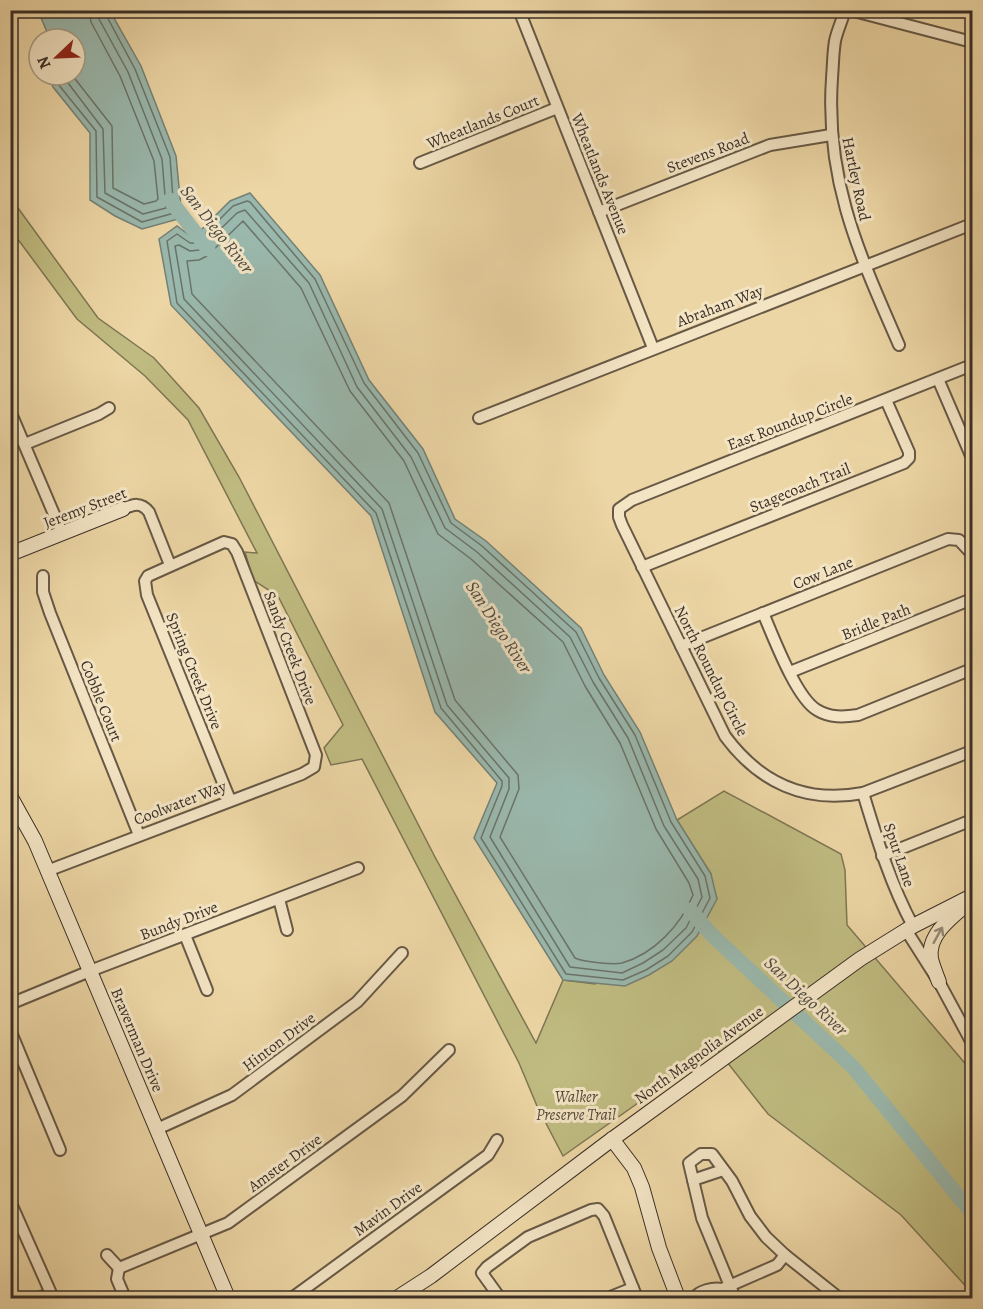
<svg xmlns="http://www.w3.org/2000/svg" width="983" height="1309" font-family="Alegreya,serif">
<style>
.green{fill:#c0bc81;stroke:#7d7654;stroke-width:1.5}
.water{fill:#9ab8ad;stroke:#748177;stroke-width:1.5}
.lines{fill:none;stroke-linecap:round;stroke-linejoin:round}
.shore{stroke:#6a746a;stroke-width:1.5}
.river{stroke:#9ab8ad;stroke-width:15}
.street-casing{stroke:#675946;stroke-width:14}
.secondary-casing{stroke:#3a2f27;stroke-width:16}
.street{stroke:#f3e4c4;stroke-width:10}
.secondary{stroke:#f3e4c4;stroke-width:14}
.oneway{stroke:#968a76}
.labels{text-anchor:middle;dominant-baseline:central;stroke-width:6;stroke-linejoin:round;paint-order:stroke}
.street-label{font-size:16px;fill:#3a2f27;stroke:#f3e4c4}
.park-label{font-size:16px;font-style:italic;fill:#554b39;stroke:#f3e4c4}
.water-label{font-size:18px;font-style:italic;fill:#4d4a42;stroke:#f3e4c4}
</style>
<rect width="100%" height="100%" fill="#edd6a5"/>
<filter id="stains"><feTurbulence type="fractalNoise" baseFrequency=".00333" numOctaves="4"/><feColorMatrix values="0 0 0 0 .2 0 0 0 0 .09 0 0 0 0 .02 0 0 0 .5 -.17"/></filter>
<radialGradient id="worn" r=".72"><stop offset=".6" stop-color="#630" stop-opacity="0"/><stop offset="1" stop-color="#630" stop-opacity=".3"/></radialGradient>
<!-- green -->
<polygon class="green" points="10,197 98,318 154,358 199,408 239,477 435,857 536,1043 563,980 595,984 711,874 677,820 724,791 841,854 845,870 847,925 969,1068 972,1075 972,1293 901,1215 768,1114 716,1048 563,1156 537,1106 519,1063 362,759 331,765 324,748 343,725 278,596 253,580 245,552 257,553 188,420 145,376 77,319 11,230"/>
<!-- water -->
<g class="water">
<polygon points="33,11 110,11 141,66 176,156 182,218 142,229 115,216 90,200 90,133 53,87 48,75 75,75 75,39 44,39 47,32 39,13"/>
<polygon points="250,193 320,275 369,380 423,449 455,519 486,541 581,628 604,675 640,732 677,820 711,874 717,899 697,936 672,961 649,975 625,986 563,980 474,838 497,783 435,712 371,516 171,305 159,239 177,226 193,238 230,201"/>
</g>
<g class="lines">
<!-- shore -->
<g class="shore">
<polyline points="54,75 58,84 96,131 97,197 142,222 174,213 170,157 135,69 106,15 106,10"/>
<polyline points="62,75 103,129 105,193 143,214 166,208 162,159 128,72 99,19 98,10"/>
<polyline points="72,75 112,126 113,188 144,204 156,201 158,199 154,161 120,76 91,22 89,10"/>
<polygon points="247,201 250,202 315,279 364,383 418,453 451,523 482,546 576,632 599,678 635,735 671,822 705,876 710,898 692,932 668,956 646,970 623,980 566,974 481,838 502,786 502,781 441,708 376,513 177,303 167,241 177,234 190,243 196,243 233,206"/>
<polygon points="245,210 309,283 357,387 411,457 445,528 477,552 570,637 593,682 628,738 664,826 698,879 702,897 686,928 663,950 643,963 622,973 570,967 490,837 509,789 509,778 447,705 382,509 184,299 175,246 179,245 190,251 199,250 237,213"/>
<path d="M 243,221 L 301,288 L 350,391 L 404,461 L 438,534 L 471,559 L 563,642 L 585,686 L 620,743 L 656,829 L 689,883 L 693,895 C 681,925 654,954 622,963 C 613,965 584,962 575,958 L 500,837 L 519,789 L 518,775 L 455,700 L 389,503 L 192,294 L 187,261 L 199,260 L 207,256 Z"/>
</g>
<!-- river -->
<g class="river">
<polyline points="170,200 208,249"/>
<polyline points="690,910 712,935 853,1067 972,1213"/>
</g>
<defs>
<g id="street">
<polyline points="519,10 653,348"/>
<path d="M 845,10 C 842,21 837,31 835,41 C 833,53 833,66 832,78 C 825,181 859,253 899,345"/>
<polyline points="850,10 972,42"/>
<polyline points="420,163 557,108"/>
<polyline points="599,212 770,145 831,135"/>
<path d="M 972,365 L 632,500 L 619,509 L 619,517 L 622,525 L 725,736 C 759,782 805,804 863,793 L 972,751"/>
<polyline points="938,379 972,458"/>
<polyline points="10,411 62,533"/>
<polyline points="479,418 972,224"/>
<polyline points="25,444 99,414 109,408"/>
<path d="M 123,509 C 134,504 141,502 149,512 L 170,565"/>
<polyline points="642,567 904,463 909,458 909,452 886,400"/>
<polyline points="43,576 43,592 50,613 139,835"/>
<path d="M 763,613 C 773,636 796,698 817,710 C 830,718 844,717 858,715 L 972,669"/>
<polyline points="681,646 948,539 959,540 972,554"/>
<polyline points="790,672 972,599"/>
<path d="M 863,793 C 877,839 890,883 913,926"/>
<polyline points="882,856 972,820"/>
<polyline points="47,871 302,774 314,767 316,755 237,552 232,544 224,542 148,576 145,581 147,595 230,800"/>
<polyline points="279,899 287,930"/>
<polyline points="906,930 939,982 972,1043"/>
<polyline points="185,935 207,990"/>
<polyline points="10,1004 90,971 358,868"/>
<polyline points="10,1030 60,1150"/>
<polyline points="157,1129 232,1095 357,1002 402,953"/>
<polyline points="693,1180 723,1170"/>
<polyline points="10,1201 53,1298"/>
<polyline points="107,1255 119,1268"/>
<polyline points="119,1268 228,1223 402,1096 449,1050"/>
<polyline points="119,1268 117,1279 125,1298"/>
<polyline points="37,1298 51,1294"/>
<polyline points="292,1298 488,1155 497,1140"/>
<polyline points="500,1298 482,1273 487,1267 528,1237 591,1210 598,1209 604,1216 637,1298"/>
<polyline points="608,1298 633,1288"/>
<path d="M 694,1298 C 699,1291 713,1287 722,1289"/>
<polyline points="709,1298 718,1295 722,1289 777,1265 785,1255"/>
<polyline points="735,1298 702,1218 689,1163 701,1154 712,1154 732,1181 750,1216 766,1237 785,1255 839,1298"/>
</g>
<g id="secondary">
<polyline points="10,554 123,509"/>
<polyline points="10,796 35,841 228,1298"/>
<path d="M 939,982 C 936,974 933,967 931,959 C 927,936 950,918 966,905"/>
<polyline points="612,1139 634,1168 642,1187 659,1248 678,1298"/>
<polyline points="397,1298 431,1276 607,1143 860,959 913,926 972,896"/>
</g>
</defs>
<!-- street casing -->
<use href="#street" class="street-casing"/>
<!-- secondary casing -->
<use href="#secondary" class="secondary-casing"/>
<!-- street -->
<use href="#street" class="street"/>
<!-- secondary -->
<use href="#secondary" class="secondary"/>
</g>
<!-- one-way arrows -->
<defs><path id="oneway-shaft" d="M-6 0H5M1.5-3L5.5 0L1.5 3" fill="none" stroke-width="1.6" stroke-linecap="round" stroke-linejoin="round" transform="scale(1.5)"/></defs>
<use class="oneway" href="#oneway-shaft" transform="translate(938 935) rotate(-61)"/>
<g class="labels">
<!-- street labels -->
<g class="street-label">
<text transform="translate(483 122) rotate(-22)">Wheatlands Court</text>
<text transform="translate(708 153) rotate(-21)">Stevens Road</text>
<text transform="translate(600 174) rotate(68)">Wheatlands Avenue</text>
<text transform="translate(856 179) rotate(78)">Hartley Road</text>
<text transform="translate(720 306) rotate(-21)">Abraham Way</text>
<text transform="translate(790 422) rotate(-21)">East Roundup Circle</text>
<text transform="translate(800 488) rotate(-22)">Stagecoach Trail</text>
<text transform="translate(85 508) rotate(-21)">Jeremy Street</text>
<text transform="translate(823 573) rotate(-22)">Cow Lane</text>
<text transform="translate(876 622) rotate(-22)">Bridle Path</text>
<text transform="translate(290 648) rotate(69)">Sandy Creek Drive</text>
<text transform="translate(194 671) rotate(68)">Spring Creek Drive</text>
<text transform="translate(711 671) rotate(63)">North Roundup Circle</text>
<text transform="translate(101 701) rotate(68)">Cobble Court</text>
<text transform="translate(180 803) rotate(-21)">Coolwater Way</text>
<text transform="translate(899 855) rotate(71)">Spur Lane</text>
<text transform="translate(179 921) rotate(-21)">Bundy Drive</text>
<text transform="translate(137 1040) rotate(67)">Braverman Drive</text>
<text transform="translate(279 1042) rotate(-37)">Hinton Drive</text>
<text transform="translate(699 1055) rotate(-36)">North Magnolia Avenue</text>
<text transform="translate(285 1163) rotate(-36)">Amster Drive</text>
<text transform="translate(388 1209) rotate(-36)">Mavin Drive</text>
</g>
<!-- park labels -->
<g class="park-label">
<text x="576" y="1097">Walker<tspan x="576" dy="18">Preserve Trail</tspan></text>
</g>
<!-- water labels -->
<g class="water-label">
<text transform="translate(217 229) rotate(52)">San Diego River</text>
<text transform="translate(499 627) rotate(57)">San Diego River</text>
<text transform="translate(806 996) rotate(43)">San Diego River</text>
</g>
</g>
<!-- margin -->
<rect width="983" height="1309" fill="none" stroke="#edd6a5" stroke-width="36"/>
<rect x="12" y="12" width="959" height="1285" fill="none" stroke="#3a2f27" stroke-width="3"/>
<rect x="18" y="18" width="947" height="1273" fill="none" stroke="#3a2f27" stroke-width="1.5"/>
<!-- north arrow -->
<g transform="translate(57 57) rotate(247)"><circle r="28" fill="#f3e4c4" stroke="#a99c85" stroke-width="1.5"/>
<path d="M0-4.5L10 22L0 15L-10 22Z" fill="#8f2418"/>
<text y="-9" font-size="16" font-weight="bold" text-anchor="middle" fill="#3a2f27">N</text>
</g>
<rect width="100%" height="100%" filter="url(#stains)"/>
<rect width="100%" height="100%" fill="url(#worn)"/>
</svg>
